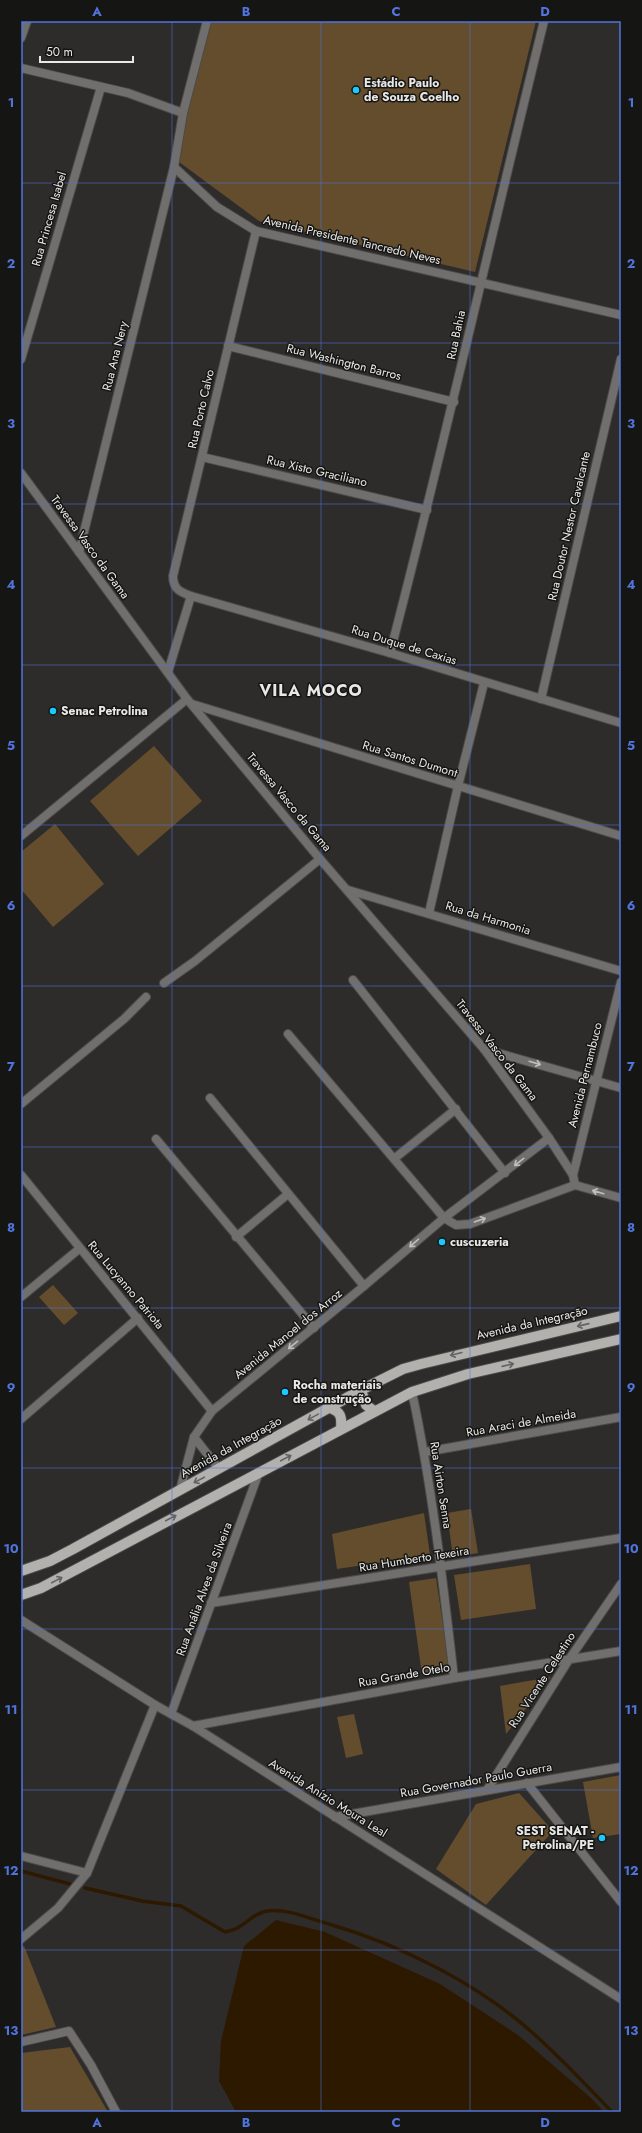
<svg xmlns="http://www.w3.org/2000/svg" width="642" height="2133" font-family="Jost,sans-serif">
<style>
.green{fill:#644d2d}
.water{fill:#2d1900}
.lines{fill:none;stroke-linecap:round;stroke-linejoin:round}
.stream{stroke:#2d1900;stroke-width:3.5}
.minor-casing{stroke:#4c4a48;stroke-width:10}
.tertiary-casing{stroke:#4c4a48;stroke-width:10}
.primary-casing{stroke:#4c4a48;stroke-width:12}
.minor{stroke:#706f6d;stroke-width:8}
.tertiary{stroke:#706f6d;stroke-width:8}
.primary{stroke:#b3b1ae;stroke-width:10}
.oneway{stroke:#bfbebc}
.oneway2{stroke:#646361}
.grid{fill:none;stroke:#5074dc;stroke-width:1;stroke-opacity:0.55}
.poi-dot{fill:#19cafc;stroke:#151514;stroke-width:1.5}
.labels{text-anchor:middle;dominant-baseline:central;stroke-width:3;stroke-linejoin:round;paint-order:stroke}
.poi-label{font-size:12px;font-weight:bold;fill:#e9e8e6;stroke:#151514;text-anchor:start}
.street-label{font-size:12px;fill:#e9e8e6;stroke:#151514}
.district-label{font-size:16px;font-weight:bold;letter-spacing:1px;fill:#e9e8e6;stroke:#151514}
.neatline{fill:none;stroke:#5074dc;stroke-width:1.5}
.grid-label{font-size:13px;text-anchor:middle;font-weight:bold;fill:#5074dc}
</style>
<rect width="100%" height="100%" fill="#2e2c2a"/>
<!-- green -->
<g class="green">
<polygon points="210,21 536,21 475,272 259,221 175,159"/>
<polygon points="154,746 202,801 138,856 90,801"/>
<polygon points="55,824 104,884 53,927 21,889 21,852"/>
<polygon points="53,1285 78,1313 64,1325 39,1297"/>
<polygon points="471,1509 478,1553 453,1557 447,1513"/>
<polygon points="424,1513 430,1555 337,1569 332,1534"/>
<polygon points="530,1564 536,1609 461,1620 454,1575"/>
<polygon points="436,1578 450,1671 422,1675 409,1582"/>
<polygon points="551,1677 506,1734 500,1686"/>
<polygon points="354,1714 363,1754 346,1758 337,1717"/>
<polygon points="621,1775 621,1834 593,1838 583,1782"/>
<polygon points="519,1793 553,1831 486,1905 436,1869 476,1804"/>
<polygon points="24,1946 56,2027 21,2035 21,1948"/>
<polygon points="70,2047 108,2112 21,2112 21,2053"/>
</g>
<!-- water -->
<polygon class="water" points="276,1920 325,1932 440,1984 518,2035 591,2098 604,2112 236,2112 219,2081 221,2041 244,1946"/>
<g class="lines">
<!-- stream -->
<g class="stream">
<polyline points="21,1871 70,1884"/>
<path d="M 85,1888 L 142,1901 L 181,1906 L 225,1932 C 229,1931 235,1930 239,1927 C 249,1921 255,1913 267,1911 C 287,1908 310,1919 329,1924 C 401,1945 479,1984 535,2035 C 562,2059 587,2086 612,2112"/>
</g>
<defs>
<g id="minor">
<polyline points="21,38 27,21"/>
<polyline points="183,113 207,21"/>
<path d="M 256,231 L 173,576 C 173,589 180,592 191,596 L 390,653 L 621,723"/>
<polyline points="228,346 454,402"/>
<polyline points="21,359 101,87"/>
<polyline points="202,457 427,510"/>
<polyline points="79,552 174,167"/>
<path d="M 390,653 C 445,443 492,231 544,21"/>
<polyline points="168,672 191,596"/>
<polyline points="187,699 320,859 484,1049 549,1138 573,1175 575,1185"/>
<polyline points="541,699 621,359"/>
<polyline points="192,704 621,836"/>
<polyline points="348,890 621,971"/>
<polyline points="429,913 458,786 484,683"/>
<polyline points="353,980 505,1173"/>
<polyline points="164,983 195,961 320,859"/>
<polyline points="288,1034 444,1218 456,1225 470,1224 575,1185"/>
<polyline points="484,1049 621,1088"/>
<polyline points="210,1098 364,1286"/>
<polyline points="21,1104 124,1019 146,997"/>
<polyline points="156,1139 314,1328"/>
<polyline points="395,1158 456,1109"/>
<polyline points="21,1175 212,1411"/>
<polyline points="573,1175 621,982"/>
<polyline points="575,1185 621,1198"/>
<polyline points="236,1237 288,1194"/>
<polyline points="21,1297 79,1249"/>
<path d="M 412,1392 C 432,1486 443,1582 454,1678"/>
<polyline points="21,1419 138,1318"/>
<polyline points="194,1437 219,1469"/>
<polyline points="425,1452 621,1417"/>
<polyline points="180,1490 194,1437 212,1411 364,1286 444,1218 549,1138"/>
<polyline points="211,1603 621,1538"/>
<polyline points="193,1726 454,1678 621,1651"/>
<polyline points="527,1783 621,1902"/>
<polyline points="487,1790 568,1661 621,1584"/>
<polyline points="335,1817 621,1767"/>
<polyline points="21,1856 87,1873"/>
<polyline points="21,1939 58,1908 87,1873 155,1705"/>
<polyline points="21,2042 69,2031 91,2065 116,2112"/>
</g>
<g id="tertiary">
<polyline points="21,68 128,93 183,113 174,167 217,207 256,231 621,315"/>
<polyline points="21,473 187,699 21,836"/>
<polyline points="21,1620 155,1705 193,1726 621,1999"/>
<polyline points="171,1714 259,1472"/>
</g>
<g id="primary">
<polyline points="361,1390 366,1405 374,1411"/>
<path d="M 329,1408 C 341,1411 342,1417 341,1429"/>
<polyline points="21,1571 50,1561 73,1549 361,1390 403,1369 421,1364 621,1316"/>
<polyline points="21,1595 41,1588 412,1392 468,1374 621,1339"/>
</g>
</defs>
<!-- minor casing -->
<use href="#minor" class="minor-casing"/>
<!-- tertiary casing -->
<use href="#tertiary" class="tertiary-casing"/>
<!-- primary casing -->
<use href="#primary" class="primary-casing"/>
<!-- minor -->
<use href="#minor" class="minor"/>
<!-- tertiary -->
<use href="#tertiary" class="tertiary"/>
<!-- primary -->
<use href="#primary" class="primary"/>
</g>
<!-- one-way arrows -->
<defs><path id="oneway-shaft" d="M-6 0H5M1.5-3L5.5 0L1.5 3" fill="none" stroke-width="1.6" stroke-linecap="round" stroke-linejoin="round"/></defs>
<g class="oneway">
<use href="#oneway-shaft" transform="translate(535 1063) rotate(16)"/>
<use href="#oneway-shaft" transform="translate(519 1162) rotate(142)"/>
<use href="#oneway-shaft" transform="translate(598 1192) rotate(-164)"/>
<use href="#oneway-shaft" transform="translate(480 1220) rotate(-19)"/>
<use href="#oneway-shaft" transform="translate(414 1243) rotate(139)"/>
<use href="#oneway-shaft" transform="translate(293 1345) rotate(141)"/>
</g>
<g class="oneway2">
<use href="#oneway-shaft" transform="translate(583 1325) rotate(167)"/>
<use href="#oneway-shaft" transform="translate(456 1354) rotate(166)"/>
<use href="#oneway-shaft" transform="translate(508 1365) rotate(-13)"/>
<use href="#oneway-shaft" transform="translate(313 1417) rotate(151)"/>
<use href="#oneway-shaft" transform="translate(286 1458) rotate(-28)"/>
<use href="#oneway-shaft" transform="translate(199 1480) rotate(152)"/>
<use href="#oneway-shaft" transform="translate(171 1518) rotate(-28)"/>
<use href="#oneway-shaft" transform="translate(57 1580) rotate(-28)"/>
</g>
<!-- grid -->
<path class="grid" d="M 172,21 L 172,2112M 321,21 L 321,2112M 470,21 L 470,2112M 21,183 L 621,183M 21,343 L 621,343M 21,504 L 621,504M 21,665 L 621,665M 21,825 L 621,825M 21,986 L 621,986M 21,1147 L 621,1147M 21,1308 L 621,1308M 21,1468 L 621,1468M 21,1629 L 621,1629M 21,1790 L 621,1790M 21,1950 L 621,1950"/>
<!-- markers -->
<g class="poi-dot">
<circle cx="356" cy="90" r="4"/>
<circle cx="53" cy="711" r="4"/>
<circle cx="442" cy="1242" r="4"/>
<circle cx="285" cy="1392" r="4"/>
<circle cx="602" cy="1838" r="4"/>
</g>
<g class="labels">
<!-- poi labels -->
<g class="poi-label">
<text x="364" y="83">Estádio Paulo<tspan x="364" dy="14">de Souza Coelho</tspan></text>
<text x="61" y="711">Senac Petrolina</text>
<text x="450" y="1242">cuscuzeria</text>
<text x="293" y="1385">Rocha materiais<tspan x="293" dy="14">de construção</tspan></text>
<text x="594" y="1831" text-anchor="end">SEST SENAT -<tspan x="594" dy="14">Petrolina/PE</tspan></text>
</g>
<!-- street labels -->
<g class="street-label">
<text transform="translate(49 219) rotate(-74)">Rua Princesa Isabel</text>
<text transform="translate(352 240) rotate(13)">Avenida Presidente Tancredo Neves</text>
<text transform="translate(456 335) rotate(-78)">Rua Bahia</text>
<text transform="translate(115 356) rotate(-76)">Rua Ana Nery</text>
<text transform="translate(344 362) rotate(14)">Rua Washington Barros</text>
<text transform="translate(201 409) rotate(-77)">Rua Porto Calvo</text>
<text transform="translate(317 471) rotate(13)">Rua Xisto Graciliano</text>
<text transform="translate(569 526) rotate(-77)">Rua Doutor Nestor Cavalcante</text>
<text transform="translate(90 547) rotate(54)">Travessa Vasco da Gama</text>
<text transform="translate(404 645) rotate(17)">Rua Duque de Caxias</text>
<text transform="translate(410 759) rotate(17)">Rua Santos Dumont</text>
<text transform="translate(289 802) rotate(50)">Travessa Vasco da Gama</text>
<text transform="translate(488 918) rotate(17)">Rua da Harmonia</text>
<text transform="translate(497 1050) rotate(52)">Travessa Vasco da Gama</text>
<text transform="translate(585 1075) rotate(-76)">Avenida Pernambuco</text>
<text transform="translate(126 1285) rotate(50)">Rua Lucyanno Patriota</text>
<text transform="translate(532 1323) rotate(-13)">Avenida da Integração</text>
<text transform="translate(288 1334) rotate(-39)">Avenida Manoel dos Arroz</text>
<text transform="translate(521 1423) rotate(-10)">Rua Araci de Almeida</text>
<text transform="translate(231 1447) rotate(-29)">Avenida da Integração</text>
<text transform="translate(441 1485) rotate(81)">Rua Airton Senna</text>
<text transform="translate(414 1559) rotate(-9)">Rua Humberto Texeira</text>
<text transform="translate(204 1589) rotate(-70)">Rua Anália Alves da Silveira</text>
<text transform="translate(404 1675) rotate(-10)">Rua Grande Otelo</text>
<text transform="translate(542 1680) rotate(-57)">Rua Vicente Celestino</text>
<text transform="translate(476 1780) rotate(-10)">Rua Governador Paulo Guerra</text>
<text transform="translate(328 1798) rotate(32)">Avenida Anízio Moura Leal</text>
</g>
<!-- district labels -->
<g class="district-label">
<text x="311" y="690">VILA MOCO</text>
</g>
</g>
<!-- border -->
<rect width="642" height="2133" fill="none" stroke="#151514" stroke-width="44"/>
<!-- scale -->
<path d="M40 56v6h93v-6" fill="none" stroke="#e9e8e6" stroke-width="2"/>
<text x="46" y="56" font-size="12" fill="#e9e8e6" stroke="#151514" stroke-width="3" paint-order="stroke">50 m</text>
<rect x="22" y="22" width="598" height="2089" class="neatline"/>
<g class="grid-label">
<text x="97" y="16">A</text>
<text x="246" y="16">B</text>
<text x="396" y="16">C</text>
<text x="545" y="16">D</text>
<text x="11" y="107">1</text>
<text x="631" y="107">1</text>
<text x="11" y="268">2</text>
<text x="631" y="268">2</text>
<text x="11" y="428">3</text>
<text x="631" y="428">3</text>
<text x="11" y="589">4</text>
<text x="631" y="589">4</text>
<text x="11" y="750">5</text>
<text x="631" y="750">5</text>
<text x="11" y="910">6</text>
<text x="631" y="910">6</text>
<text x="11" y="1071">7</text>
<text x="631" y="1071">7</text>
<text x="11" y="1232">8</text>
<text x="631" y="1232">8</text>
<text x="11" y="1392">9</text>
<text x="631" y="1392">9</text>
<text x="11" y="1553">10</text>
<text x="631" y="1553">10</text>
<text x="11" y="1714">11</text>
<text x="631" y="1714">11</text>
<text x="11" y="1875">12</text>
<text x="631" y="1875">12</text>
<text x="11" y="2035">13</text>
<text x="631" y="2035">13</text>
<text x="97" y="2127">A</text>
<text x="246" y="2127">B</text>
<text x="396" y="2127">C</text>
<text x="545" y="2127">D</text>
</g>
</svg>
